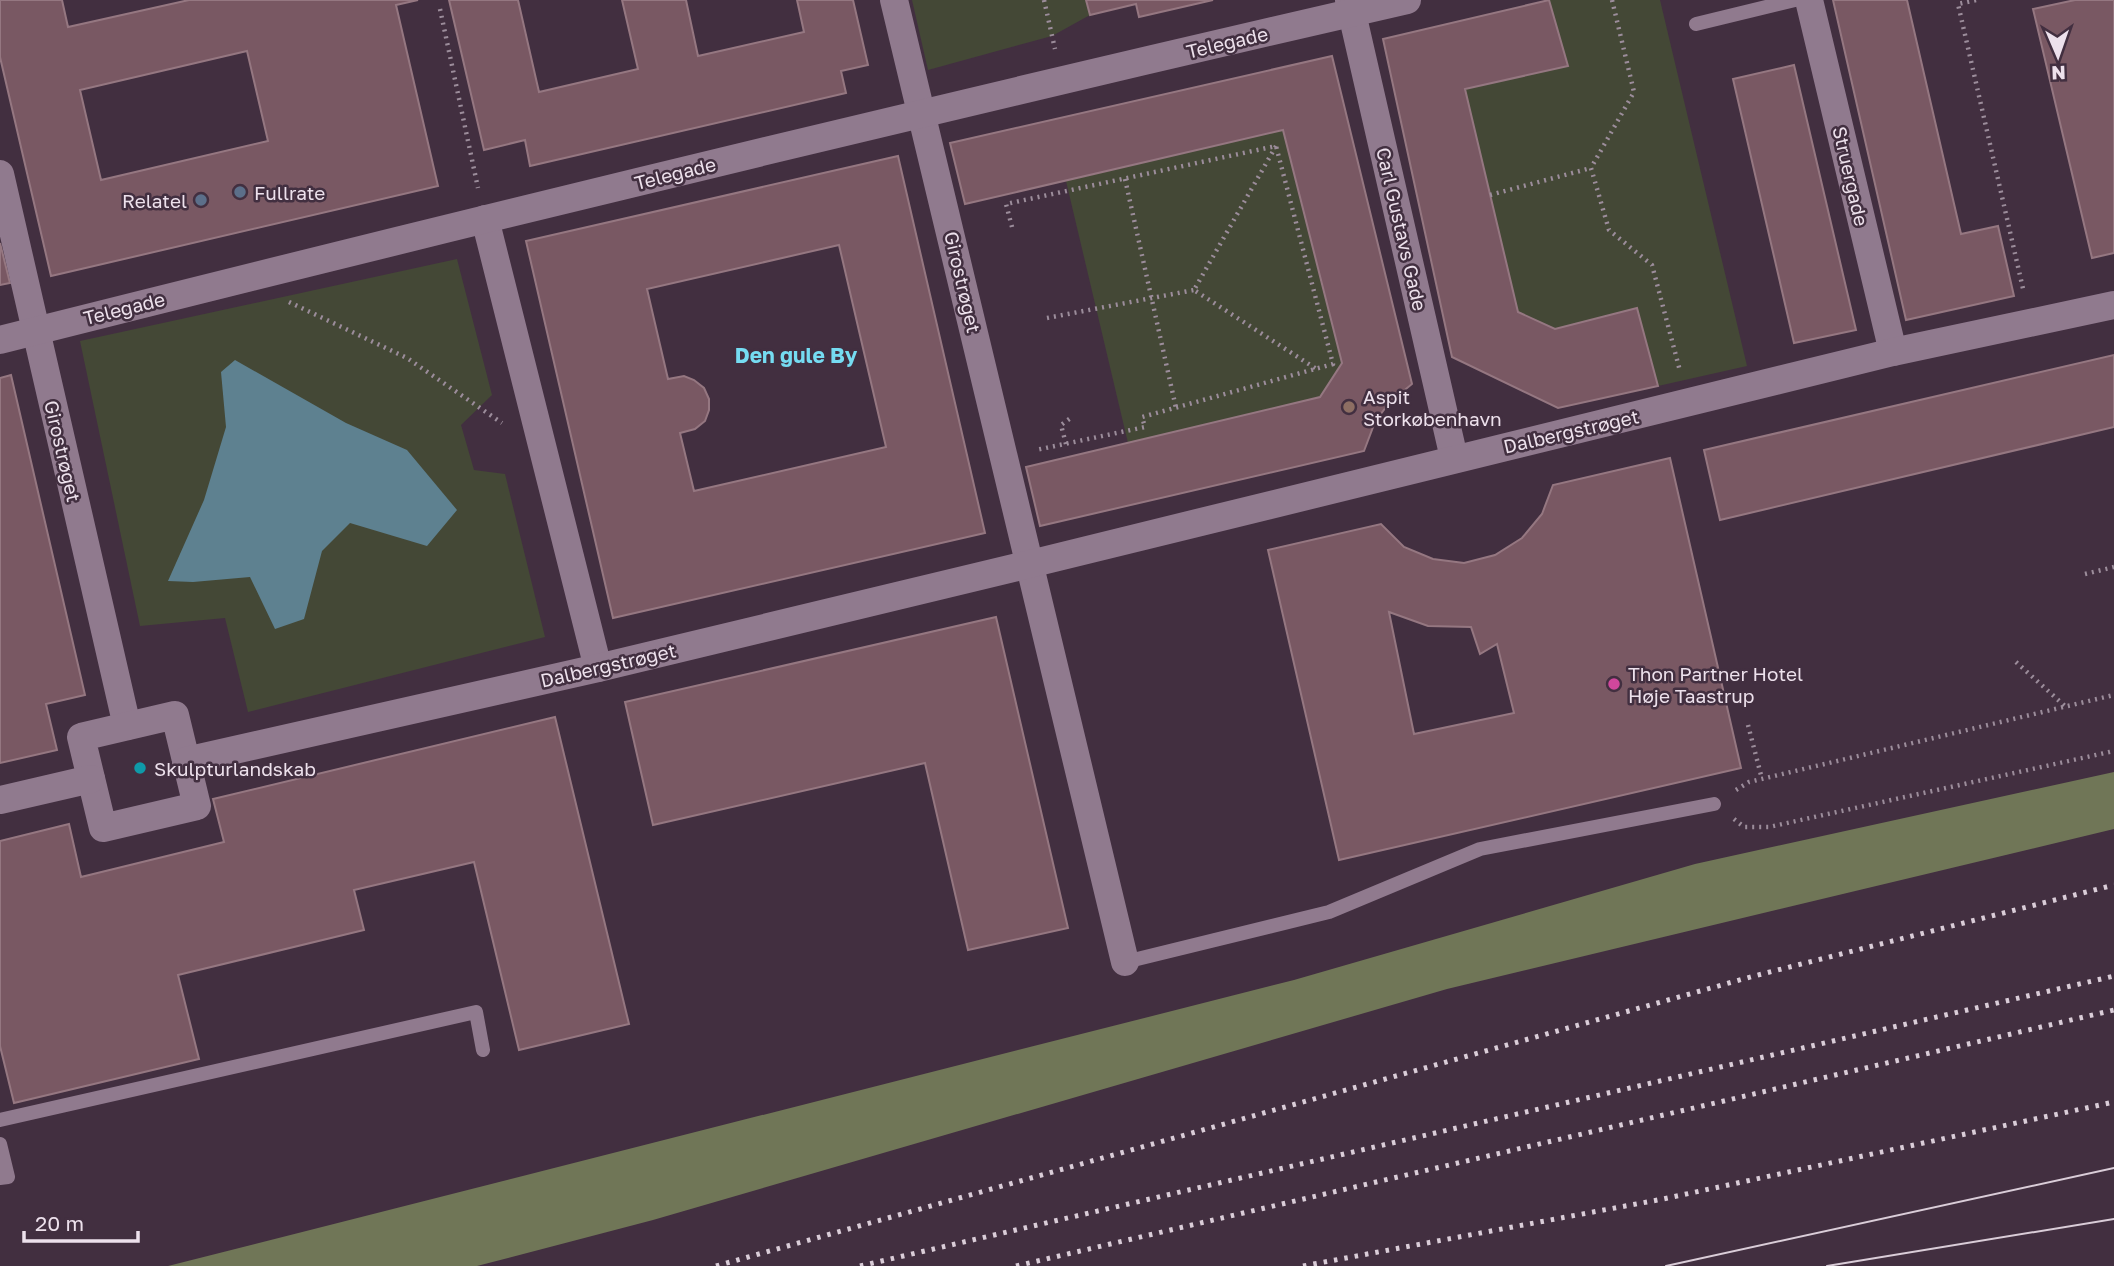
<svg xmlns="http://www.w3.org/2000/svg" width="2114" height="1266" font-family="'Golos Text',sans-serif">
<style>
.green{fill:#444836}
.forest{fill:#707657}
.water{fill:#5e8190}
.building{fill:#795863;stroke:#957781;stroke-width:2;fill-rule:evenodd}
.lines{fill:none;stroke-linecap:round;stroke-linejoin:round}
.path{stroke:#9c8d9b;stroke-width:4.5;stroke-dasharray:2 5;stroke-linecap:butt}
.lane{stroke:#907a8e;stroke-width:14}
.street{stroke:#907a8e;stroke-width:28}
.tram{stroke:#dacdd8;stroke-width:2}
.rail{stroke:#dacdd8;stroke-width:5;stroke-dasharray:3.5 7;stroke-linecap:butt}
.service-dot{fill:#5c6f8a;stroke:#422f40;stroke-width:2.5}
.education-dot{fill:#8d6e63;stroke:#422f40;stroke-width:2.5}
.hotel-dot{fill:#d1479c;stroke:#422f40;stroke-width:2.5}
.culture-dot{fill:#0f9aa8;stroke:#422f40;stroke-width:2.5}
.labels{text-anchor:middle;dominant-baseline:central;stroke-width:5;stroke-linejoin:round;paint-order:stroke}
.street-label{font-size:19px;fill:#ede1ec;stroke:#422f40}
.poi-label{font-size:19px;fill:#ede1ec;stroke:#422f40;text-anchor:start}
.neighbourhood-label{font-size:21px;font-weight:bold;fill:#75dcf2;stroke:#422f40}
</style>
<rect width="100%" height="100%" fill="#422f40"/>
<!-- green -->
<g class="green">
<polygon points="912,0 1086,0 1090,15 1052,36 928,70"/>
<polygon points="1549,0 1660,0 1747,366 1658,386 1637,308 1555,329 1518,312 1465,89 1567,66"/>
<polygon points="1283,130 1342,363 1320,397 1128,443 1066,181"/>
<polygon points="457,259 492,395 461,425 474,470 505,474 545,637 248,712 225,618 140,626 80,341"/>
</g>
<!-- forest -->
<polygon class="forest" points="2114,772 2114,829 1447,989 653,1220 477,1266 168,1266 1294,980 1695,864"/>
<!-- water -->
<polygon class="water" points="235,360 346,423 407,450 457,510 427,546 350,523 322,551 304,619 275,629 250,577 193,582 168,581 204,500 226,427 221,372"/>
<!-- building -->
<g class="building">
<path d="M 0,0 L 62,0 L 68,27 L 189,0 L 418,0 L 396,5 L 438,186 L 51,276 L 0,57 ZM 247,51 L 268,141 L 101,180 L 80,90 Z"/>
<polygon points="449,0 518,0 539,92 638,69 622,0 686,0 698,56 804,32 797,0 853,0 868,65 841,71 846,93 530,166 525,140 484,150"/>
<polygon points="1086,0 1213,0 1139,17 1136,4 1090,15"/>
<polygon points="1549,0 1568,66 1465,89 1518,312 1555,329 1637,308 1658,386 1558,408 1452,357 1383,39"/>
<polygon points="1833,0 1907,0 1961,234 1998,226 2014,296 1906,320"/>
<polygon points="2075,0 2114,0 2114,253 2092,258 2033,9"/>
<polygon points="1332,56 1412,384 1389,403 1375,422 1364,451 1040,526 1026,467 1320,397 1342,363 1283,130 965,204 950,143"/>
<polygon points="1794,65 1856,330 1794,343 1733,79"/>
<path d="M 898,156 L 985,533 L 613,618 L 526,241 ZM 839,245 L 886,447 L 694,491 L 680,433 L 695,429 L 705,421 L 709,410 L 709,399 L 704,388 L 694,380 L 684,376 L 668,379 L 647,289 Z"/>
<polygon points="0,243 10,283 0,285"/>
<polygon points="2114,355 2114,427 1720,520 1704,450"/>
<polygon points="11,375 85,695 46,704 57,750 0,763 0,378"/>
<path d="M 1670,458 L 1741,768 L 1339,860 L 1268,550 L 1381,524 L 1404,547 L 1433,559 L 1464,563 L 1495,555 L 1522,538 L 1542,514 L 1553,485 ZM 1389,612 L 1428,626 L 1471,627 L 1480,654 L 1497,644 L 1514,713 L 1414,734 Z"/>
<polygon points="996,617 1068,928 968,950 925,763 653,825 625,702"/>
<polygon points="555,717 629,1024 519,1050 474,862 354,890 364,930 178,975 199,1059 14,1103 0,1046 0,841 69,824 81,877 224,842 213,799"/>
</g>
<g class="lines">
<!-- path -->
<g class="path">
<polyline points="1044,0 1055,49"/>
<polyline points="1612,0 1634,92 1591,168 1609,230 1652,265 1680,371"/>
<polyline points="1976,0 1958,4 2024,293"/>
<polyline points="440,9 478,188"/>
<polyline points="1276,146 1194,290 1318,370"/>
<polyline points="1125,179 1176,408"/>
<polyline points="1490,195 1591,168"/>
<polyline points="1012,227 1006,204 1276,146 1333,364 1142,417 1145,427 1036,450"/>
<polyline points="289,302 407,358 502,423"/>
<polyline points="1047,318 1194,290"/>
<polyline points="1066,444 1061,425 1072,417"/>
<polyline points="2085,574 2114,567"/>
<polyline points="2016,662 2066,707"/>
<polyline points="1748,725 1762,779"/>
<polyline points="1736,790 1749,782 2114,695"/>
<polyline points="1734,819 1744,827 1769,827 2114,751"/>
</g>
<!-- lane -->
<g class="lane">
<polyline points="1696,24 1795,0"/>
<polyline points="1125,962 1329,912 1480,849 1714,804"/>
<polyline points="0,1120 476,1012 483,1050"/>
<polyline points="0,1144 8,1177 0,1178"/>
</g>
<!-- street -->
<g class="street">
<polyline points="894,0 1125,962"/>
<polyline points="1349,0 1454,458"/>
<polyline points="1809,0 1893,352"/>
<polyline points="0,174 127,726"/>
<polyline points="485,219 598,668"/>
<path d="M 0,340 C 468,222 937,108 1407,0"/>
<polygon points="175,715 197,806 103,828 81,737"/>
<polyline points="186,761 598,668 1030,564 1893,352 2114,305"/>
<polyline points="0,800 91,779"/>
</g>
<!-- tram -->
<g class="tram">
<polyline points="1666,1266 2114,1168"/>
<polyline points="1827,1266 2114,1219"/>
</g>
<!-- rail -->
<g class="rail">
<polyline points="716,1266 1754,976 2114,885"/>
<polyline points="860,1266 2114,976"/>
<polyline points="1016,1266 2114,1010"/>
<polyline points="1303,1266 1663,1199 2114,1102"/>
</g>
</g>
<!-- markers -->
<g class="service-dot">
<circle cx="240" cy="192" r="7"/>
<circle cx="201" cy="200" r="7"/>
</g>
<circle class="education-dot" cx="1349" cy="407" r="7"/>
<circle class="hotel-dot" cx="1614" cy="684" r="7"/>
<circle class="culture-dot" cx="140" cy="768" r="7"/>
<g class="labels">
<!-- street labels -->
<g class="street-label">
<text transform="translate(1227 42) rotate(-13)">Telegade</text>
<text transform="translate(675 173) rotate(-14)">Telegade</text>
<text transform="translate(1851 176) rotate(77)">Struergade</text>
<text transform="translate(1402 229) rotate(77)">Carl Gustavs Gade</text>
<text transform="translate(963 282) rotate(77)">Girostrøget</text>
<text transform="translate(124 308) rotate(-14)">Telegade</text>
<text transform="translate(1571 431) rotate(-13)">Dalbergstrøget</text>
<text transform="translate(63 451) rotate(77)">Girostrøget</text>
<text transform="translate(608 665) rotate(-13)">Dalbergstrøget</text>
</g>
<!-- poi labels -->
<g class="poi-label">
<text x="254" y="192">Fullrate</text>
<text x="187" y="200" text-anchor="end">Relatel</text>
<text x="1363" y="396">Aspit<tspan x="1363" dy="22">Storkøbenhavn</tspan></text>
<text x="1628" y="673">Thon Partner Hotel<tspan x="1628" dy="22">Høje Taastrup</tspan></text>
<text x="154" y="768">Skulpturlandskab</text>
</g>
<!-- neighbourhood labels -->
<g class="neighbourhood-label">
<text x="796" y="355">Den gule By</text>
</g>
</g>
<!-- north arrow -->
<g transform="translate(2058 56) rotate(178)" stroke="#422f40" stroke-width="5" paint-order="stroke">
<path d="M0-5L12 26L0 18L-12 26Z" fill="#ede1ec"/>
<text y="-10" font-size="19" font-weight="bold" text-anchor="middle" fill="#ede1ec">N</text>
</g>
<!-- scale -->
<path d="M24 1231v10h114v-10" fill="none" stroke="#ede1ec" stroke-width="3.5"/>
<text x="35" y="1231" font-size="21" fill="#ede1ec" stroke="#422f40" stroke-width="5" paint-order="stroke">20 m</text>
</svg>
